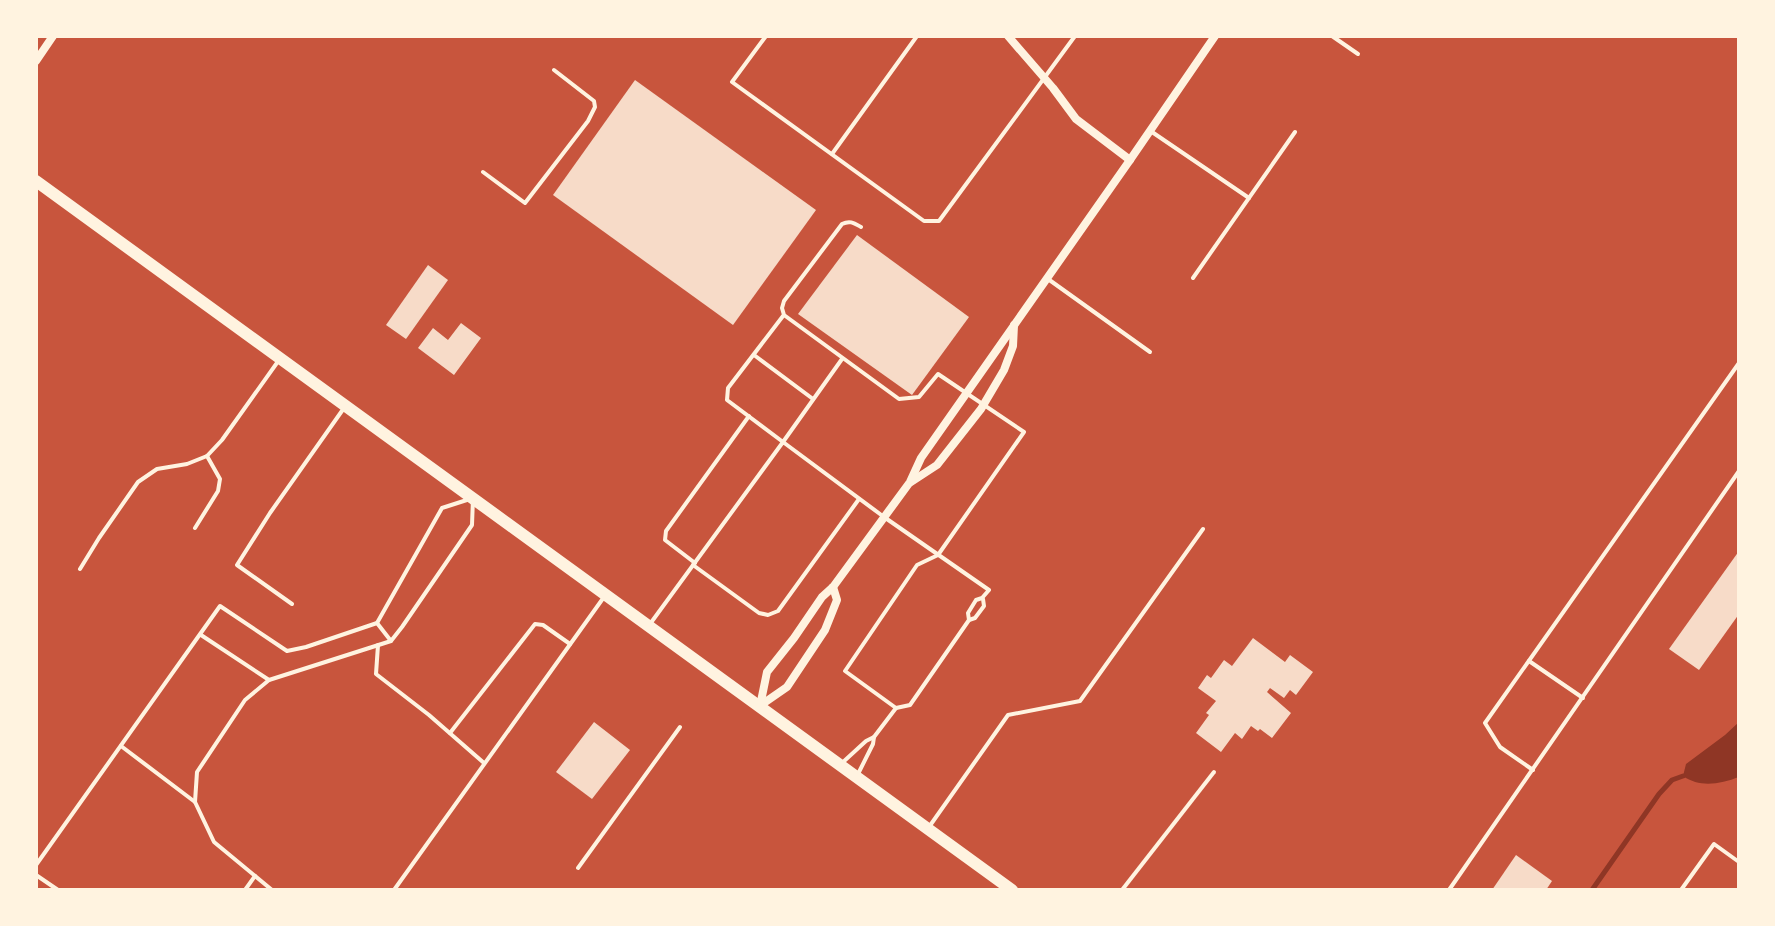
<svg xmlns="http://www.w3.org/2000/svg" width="1775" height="926" font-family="Cabin,sans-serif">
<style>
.water{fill:#8f3625}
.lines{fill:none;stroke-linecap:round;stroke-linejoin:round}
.stream{stroke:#8f3625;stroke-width:5}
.building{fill:#f7dbc8}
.service{stroke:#fff3e0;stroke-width:4}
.minor{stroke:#fff3e0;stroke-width:8}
.primary{stroke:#fff3e0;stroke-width:12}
</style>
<rect width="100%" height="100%" fill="#c8553d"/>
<!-- water -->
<path class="water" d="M 1739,722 L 1739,777 C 1720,784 1700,788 1683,776 L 1686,764 L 1725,735 Z"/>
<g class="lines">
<!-- stream -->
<polyline class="stream" points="1592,890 1659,794 1672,780 1683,776"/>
</g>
<!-- building -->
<g class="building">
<polygon points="635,80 816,210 733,325 553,195"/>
<polygon points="857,235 969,317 912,395 798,314"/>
<polygon points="428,265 448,280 406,339 386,325"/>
<polygon points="461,323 481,338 454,375 418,348 433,328 448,340"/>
<polygon points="1739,551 1739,614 1699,670 1669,649"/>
<polygon points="1253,638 1285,662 1290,655 1313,672 1296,695 1290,690 1284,698 1270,688 1267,692 1291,713 1272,738 1260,729 1258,731 1251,726 1242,739 1235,733 1221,752 1196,733 1209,715 1206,713 1216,701 1198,688 1207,675 1211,678 1224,660 1232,666"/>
<polygon points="594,722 630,750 592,799 556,772"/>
<polygon points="1516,855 1552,881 1546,890 1492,890"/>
</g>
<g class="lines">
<!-- service -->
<g class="service">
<polyline points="766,36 732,82 924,221 939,221 1075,36"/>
<polyline points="1332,36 1358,54"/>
<polyline points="1152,132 1249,198"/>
<polyline points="832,154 917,36"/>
<polyline points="483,172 525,203 588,121 595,107 594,101 554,70"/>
<polyline points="1193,278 1295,132"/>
<polyline points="1048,279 1150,352"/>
<polyline points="783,316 728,388 727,400 783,442 842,359"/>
<polyline points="754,355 813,399"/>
<polyline points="195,528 218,491 220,479 207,456"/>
<polyline points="695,563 665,540 666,531 749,416"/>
<polyline points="693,565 759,613 768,615 778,611 859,499"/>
<polyline points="80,569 99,538 138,482 157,469 187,464 207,456 222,440 279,360"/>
<polyline points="292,604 237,565 270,513 344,408"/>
<polyline points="377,623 391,641"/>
<polyline points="650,624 783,442 884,517 989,590 982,598 976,600 968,613 969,620"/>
<polyline points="201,635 269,680"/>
<polyline points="378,645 376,674 429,715 484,763"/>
<polyline points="1529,661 1583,698"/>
<polyline points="896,708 910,705 969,620 975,618 984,606 983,599"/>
<polyline points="450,733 535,624 543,625 570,644"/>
<polyline points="121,746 195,802"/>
<polyline points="842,763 866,741 874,737"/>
<polyline points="1533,770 1500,747 1485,723 1739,363"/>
<path d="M 857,776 L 873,744 L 874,737 L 896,708 L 845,671 L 917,565 L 938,555 L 1024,432 L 938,374 L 919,397 L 899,399 L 784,315 L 782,308 L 784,301 L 842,224 C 850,220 854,223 861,227"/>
<polyline points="929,827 1008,715 1080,701 1203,529"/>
<polyline points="36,865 220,606 287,651 306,647 377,623 442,508 473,498 472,525 402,627 391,641 269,680 245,700 197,772 195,802 214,842 272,890"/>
<polyline points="578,868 680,727"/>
<polyline points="36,875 58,890"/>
<polyline points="245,890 255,876"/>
<polyline points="394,890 604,597"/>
<polyline points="1122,890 1214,772"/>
<polyline points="1449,890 1739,471"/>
<polyline points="1681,890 1714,844 1739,862"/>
</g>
<!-- minor -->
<g class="minor">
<polyline points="1008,36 1053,88 1076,119 1130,160"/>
<polyline points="36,61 53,36"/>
<polyline points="911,482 937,465 981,409 1004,370 1013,346 1014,325"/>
<polyline points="761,705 787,687 825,630 837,600 833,587"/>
<polyline points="760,706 767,672 794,638 822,597 833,587 910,482 921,458 1130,160 1215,36"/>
</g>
<!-- primary -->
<polyline class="primary" points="36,181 1012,890"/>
</g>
<!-- border -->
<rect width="1775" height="926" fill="none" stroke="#fff3e0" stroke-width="76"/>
</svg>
